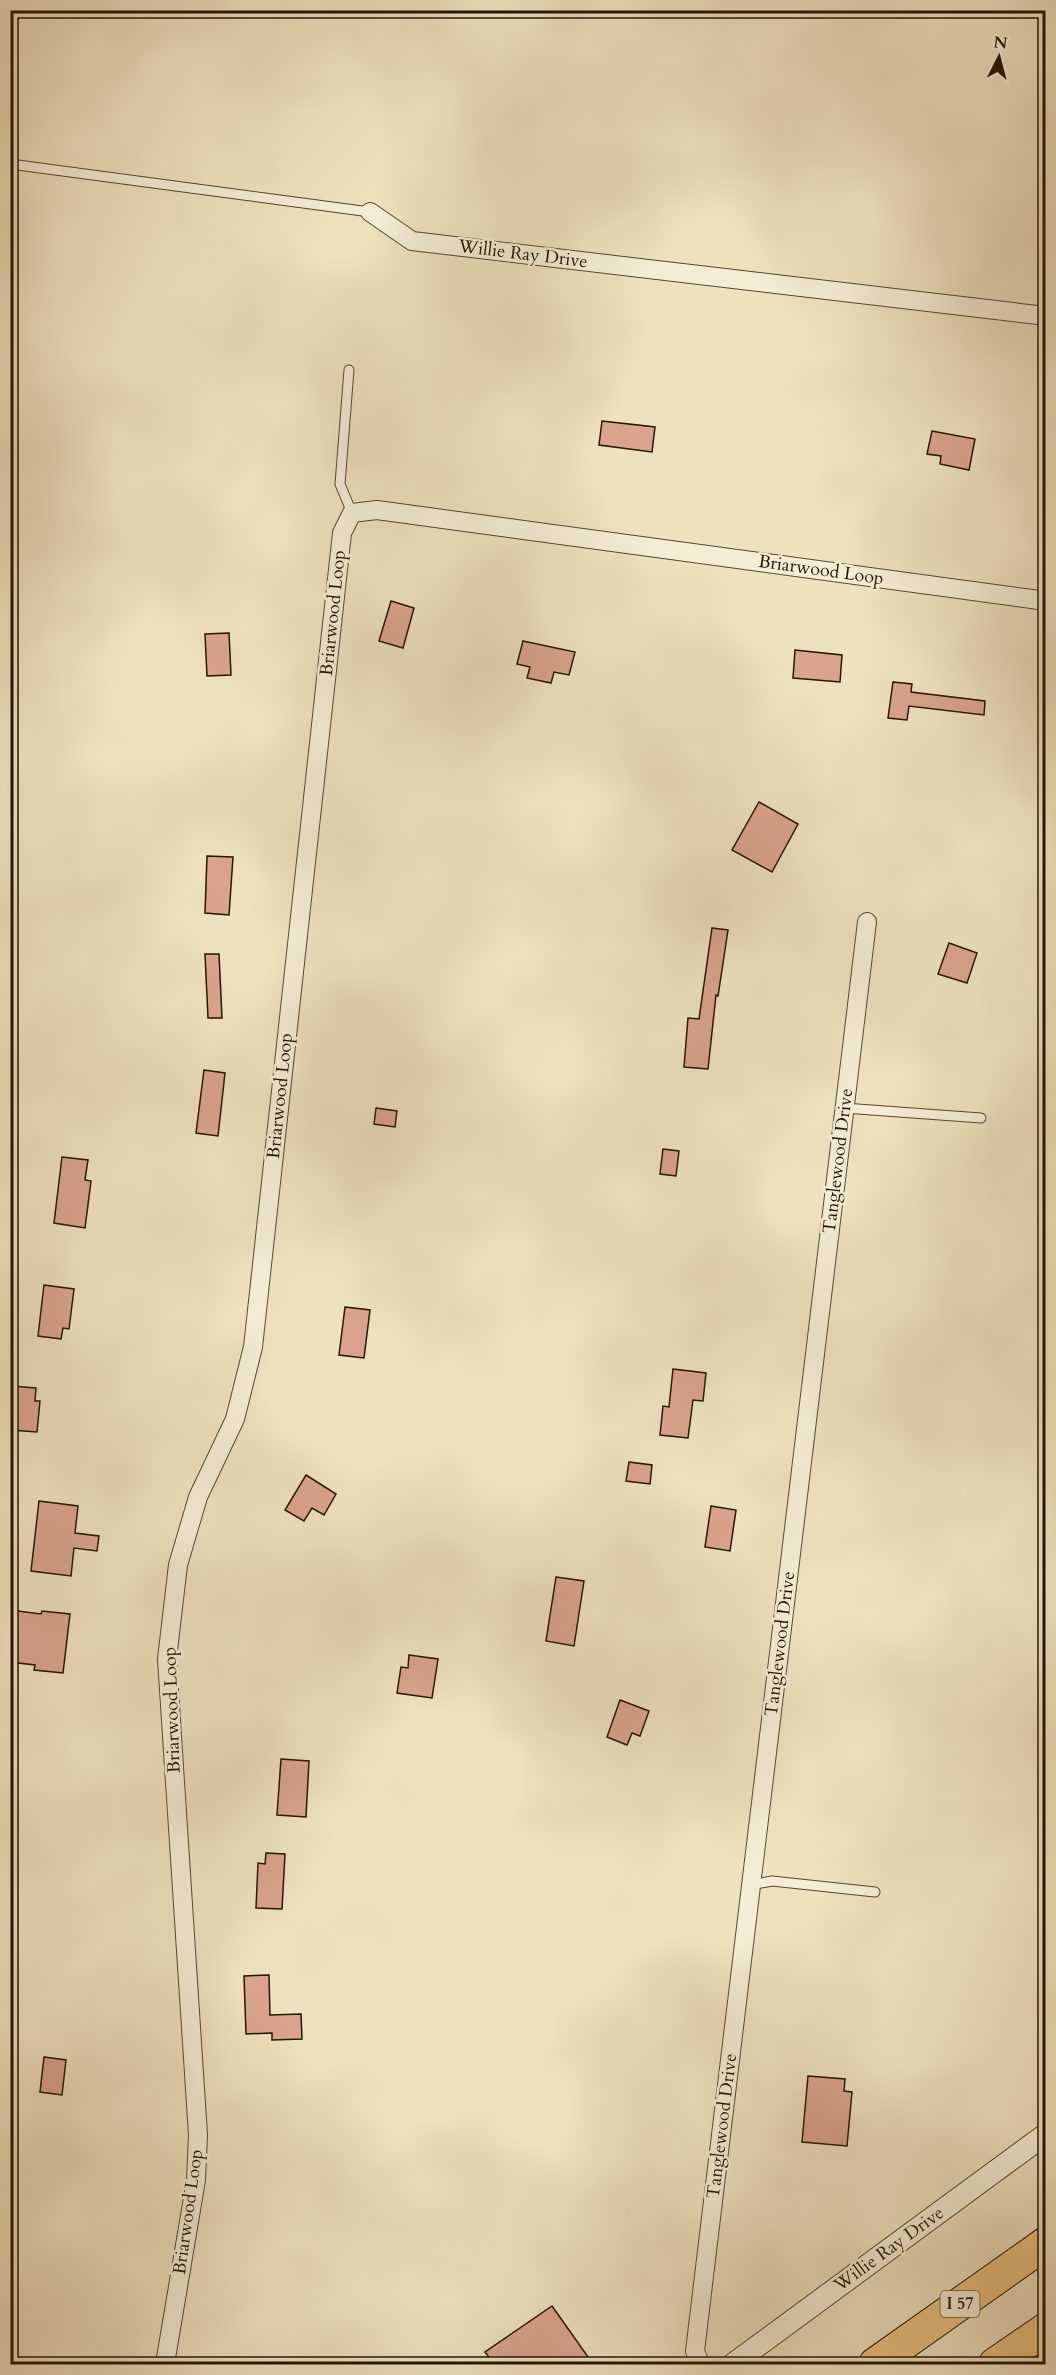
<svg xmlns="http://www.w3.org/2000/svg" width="1056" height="2375" font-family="Cardo,serif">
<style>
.building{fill:#d9a48b;stroke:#231402;stroke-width:1.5}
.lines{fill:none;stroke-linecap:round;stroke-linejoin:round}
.service-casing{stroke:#564731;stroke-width:11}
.minor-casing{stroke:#564731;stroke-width:20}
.tertiary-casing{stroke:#564731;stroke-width:23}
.motorway-casing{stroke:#231402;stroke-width:34}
.service{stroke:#f4ecd5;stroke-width:9}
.minor{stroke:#f4ecd5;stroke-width:18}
.tertiary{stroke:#f4ecd5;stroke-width:21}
.motorway{stroke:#e7c07f;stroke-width:32}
.labels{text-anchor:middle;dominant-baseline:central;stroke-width:5;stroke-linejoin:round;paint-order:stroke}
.shield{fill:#f4ecd5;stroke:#625541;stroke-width:1.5}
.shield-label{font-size:16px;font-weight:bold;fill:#231402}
.street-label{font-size:18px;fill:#231402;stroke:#f4ecd5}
</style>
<rect width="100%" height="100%" fill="#eee1be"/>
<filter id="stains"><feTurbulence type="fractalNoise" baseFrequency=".00333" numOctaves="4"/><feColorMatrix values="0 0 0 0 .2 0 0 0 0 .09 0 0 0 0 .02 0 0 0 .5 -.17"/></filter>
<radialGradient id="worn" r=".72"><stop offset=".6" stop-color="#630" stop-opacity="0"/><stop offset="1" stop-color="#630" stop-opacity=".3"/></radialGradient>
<!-- building -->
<g class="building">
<polygon points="602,421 655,427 652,452 599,445"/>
<polygon points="932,431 975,439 969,470 940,464 941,456 927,454"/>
<polygon points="391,601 414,608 403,648 379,641"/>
<polygon points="229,633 231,675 207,676 205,634"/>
<polygon points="523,641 575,652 569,675 554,672 551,683 527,678 530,667 517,664"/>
<polygon points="795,650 842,655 840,682 793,678"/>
<polygon points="893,682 912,684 911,692 985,701 984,715 909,706 907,720 888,718"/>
<polygon points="759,802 798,824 772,872 732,850"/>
<polygon points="207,856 233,857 229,915 205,913"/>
<polygon points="712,928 728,930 718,996 716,995 708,1069 684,1067 688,1018 699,1019"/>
<polygon points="949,943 977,953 967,983 938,974"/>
<polygon points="205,954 219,954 222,1018 208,1018"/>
<polygon points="204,1070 225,1073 218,1136 196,1133"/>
<polygon points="376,1108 397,1111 395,1127 374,1124"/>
<polygon points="663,1149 679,1151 676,1176 660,1174"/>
<polygon points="62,1157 88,1160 85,1180 91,1181 85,1228 54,1223"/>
<polygon points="44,1285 74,1289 69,1329 63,1328 61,1339 38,1336"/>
<polygon points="345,1307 370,1310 364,1358 339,1355"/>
<polygon points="673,1369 706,1373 703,1401 693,1400 688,1438 660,1435 663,1406 669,1407"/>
<polygon points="11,1386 36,1388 35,1401 40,1401 37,1432 10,1430"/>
<polygon points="629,1462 652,1465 650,1484 626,1481"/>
<polygon points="306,1475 336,1494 324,1515 312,1508 304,1521 285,1510"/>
<polygon points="39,1501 78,1506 75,1533 99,1536 97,1551 74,1548 71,1576 31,1571"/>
<polygon points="711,1506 736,1510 730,1551 705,1547"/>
<polygon points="556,1577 584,1581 574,1646 546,1641"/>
<polygon points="10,1610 41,1614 42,1611 70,1614 63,1673 34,1670 35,1665 10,1662"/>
<polygon points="409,1655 438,1659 432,1698 397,1693 401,1667 408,1668"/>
<polygon points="620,1700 649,1711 640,1736 632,1733 627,1745 607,1737"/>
<polygon points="281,1759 309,1761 306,1817 277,1815"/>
<polygon points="266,1853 285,1854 282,1909 256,1908 258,1863 265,1864"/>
<polygon points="269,1975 270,2015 301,2014 302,2039 272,2040 272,2033 246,2034 244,1976"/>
<polygon points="44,2057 66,2060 62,2095 40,2092"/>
<polygon points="808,2076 845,2079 844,2091 852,2092 847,2146 802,2142"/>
<polygon points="552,2306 593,2364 494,2364 485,2352"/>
</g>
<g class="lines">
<defs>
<g id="service">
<polyline points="10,164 370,212"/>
<polyline points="349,370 340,484 352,513"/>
<polyline points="844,1108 981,1118"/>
<polyline points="751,1885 772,1881 875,1892"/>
</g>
<g id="minor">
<polyline points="370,212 412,241 1046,316"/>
<polyline points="165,2364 196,2180 198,2135 167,1659 178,1565 198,1497 235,1419 253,1347 342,533 352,513 377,510 1046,601"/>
<polyline points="700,2364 695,2351 867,922"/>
</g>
<polyline id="tertiary" points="733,2364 1046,2134"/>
<g id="motorway">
<polyline points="875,2364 1046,2243"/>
<polyline points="995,2364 1046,2329"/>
</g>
</defs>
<!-- service casing -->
<use href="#service" class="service-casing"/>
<!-- minor casing -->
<use href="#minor" class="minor-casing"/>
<!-- tertiary casing -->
<use href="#tertiary" class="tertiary-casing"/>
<!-- motorway casing -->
<use href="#motorway" class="motorway-casing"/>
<!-- service -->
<use href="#service" class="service"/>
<!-- minor -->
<use href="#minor" class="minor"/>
<!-- tertiary -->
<use href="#tertiary" class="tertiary"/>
<!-- motorway -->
<use href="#motorway" class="motorway"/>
</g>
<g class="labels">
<!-- shield labels -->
<rect class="shield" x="940.5" y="2291" width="39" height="26" rx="4.5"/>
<g class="shield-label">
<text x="960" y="2304">I 57</text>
</g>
<!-- street labels -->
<g class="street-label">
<text transform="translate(523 254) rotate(7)">Willie Ray Drive</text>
<text transform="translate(821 570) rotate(8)">Briarwood Loop</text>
<text transform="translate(333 613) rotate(-84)">Briarwood Loop</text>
<text transform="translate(280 1096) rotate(-84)">Briarwood Loop</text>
<text transform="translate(838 1161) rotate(-83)">Tanglewood Drive</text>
<text transform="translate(780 1644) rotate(-83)">Tanglewood Drive</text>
<text transform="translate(172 1710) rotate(-92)">Briarwood Loop</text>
<text transform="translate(722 2126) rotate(-83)">Tanglewood Drive</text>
<text transform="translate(188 2212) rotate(-82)">Briarwood Loop</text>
<text transform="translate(889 2249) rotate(-36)">Willie Ray Drive</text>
</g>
</g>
<!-- margin -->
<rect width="1056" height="2375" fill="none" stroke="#eee1be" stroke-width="36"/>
<rect x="12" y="12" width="1032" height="2351" fill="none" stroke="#231402" stroke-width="3"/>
<rect x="18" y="18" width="1020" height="2339" fill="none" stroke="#231402" stroke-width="1.5"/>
<!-- north arrow -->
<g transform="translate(999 57) rotate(6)" stroke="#f4ecd5" stroke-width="4.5" paint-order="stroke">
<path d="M0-4.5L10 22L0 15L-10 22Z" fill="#231402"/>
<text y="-9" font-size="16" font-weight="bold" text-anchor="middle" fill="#231402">N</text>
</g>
<rect width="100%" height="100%" filter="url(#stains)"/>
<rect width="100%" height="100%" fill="url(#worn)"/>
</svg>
